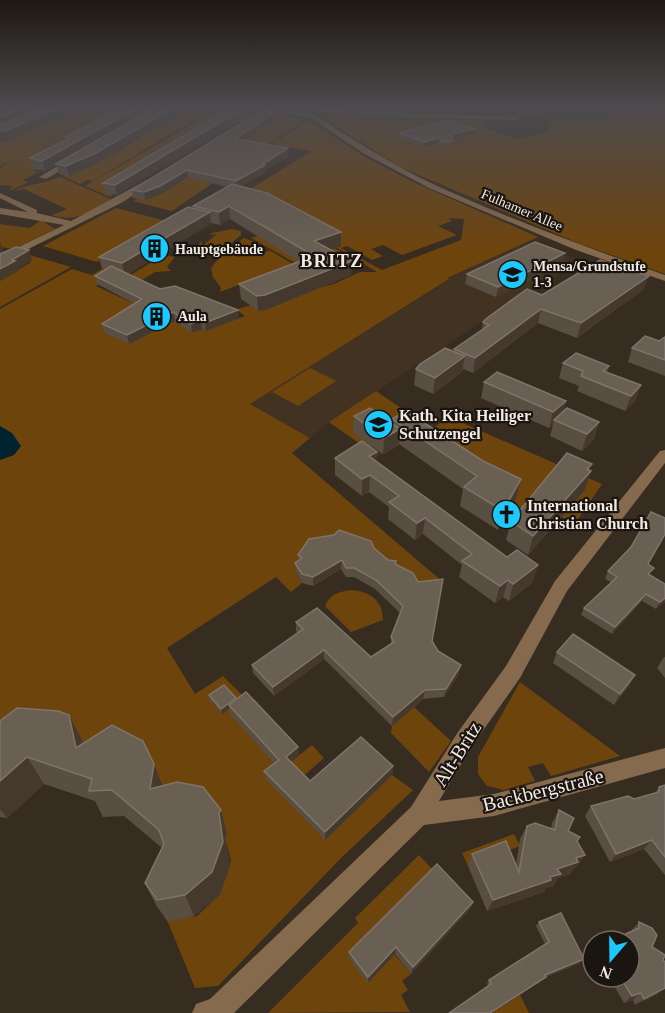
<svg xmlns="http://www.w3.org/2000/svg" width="665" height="1013" font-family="Georgia,serif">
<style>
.built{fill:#423221}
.green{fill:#6e440d;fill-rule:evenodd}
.water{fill:#00232f}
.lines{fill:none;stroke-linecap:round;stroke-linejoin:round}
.minor{fill:#856a4d;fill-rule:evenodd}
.wall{fill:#594e42}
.shaded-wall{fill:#45392d}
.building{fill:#6a5f53;stroke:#7f746a;stroke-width:1.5}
.labels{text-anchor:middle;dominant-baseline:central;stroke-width:4.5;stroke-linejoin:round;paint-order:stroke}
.far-street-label{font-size:14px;fill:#f2eae3;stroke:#1a1510}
.far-poi-label{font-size:14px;font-weight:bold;fill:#f2eae3;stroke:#1a1510;text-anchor:start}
.poi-label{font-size:16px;font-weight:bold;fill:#f2eae3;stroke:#1a1510;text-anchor:start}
.far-district-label{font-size:18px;font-weight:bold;letter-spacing:1.5px;fill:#f2eae3;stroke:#1a1510}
.near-street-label{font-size:20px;fill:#f2eae3;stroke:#1a1510}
</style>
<rect width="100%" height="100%" fill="#372c20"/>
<!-- built -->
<g class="built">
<polygon points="351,108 614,108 614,115 421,113"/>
<polygon points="528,241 583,262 533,288 377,391 422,432 378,457 329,422 310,438 249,404 449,280 446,278"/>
</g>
<!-- green -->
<g class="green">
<polygon points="80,108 109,110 29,152 111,110 159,108 46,163 32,171 40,172 22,180 29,182 9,191 13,186 0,185 0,168 11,161 0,166 0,142 16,138 13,136"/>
<polygon points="171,108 226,113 247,109 260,111 240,123 216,120 108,193 113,195 110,197 85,186 201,119 208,118 197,118 93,181 87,180 80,184 62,176 97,163 160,126"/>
<polygon points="614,108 665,108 665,274 580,244 398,166 320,116 334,112 395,119 482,120 488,126 486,128 517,139 550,131 546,129 552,123 544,119 584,118 607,121 596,118 613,116"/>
<polygon points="270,112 306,119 172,211 133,201 138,198 149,199 256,133 261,118"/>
<path d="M 308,120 L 367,158 L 413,182 L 538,237 L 447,278 L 449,279 L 250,404 L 310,438 L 292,453 L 444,583 L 436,589 L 418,591 L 374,557 L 296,572 L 302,583 L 291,592 L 276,577 L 167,648 L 195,694 L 223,676 L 248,701 L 280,769 L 325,840 L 392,775 L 413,790 L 340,859 L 218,986 L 195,988 L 167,920 L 197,916 L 220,894 L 231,861 L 225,837 L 227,835 L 0,763 L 0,309 L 72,269 L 92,275 L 102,269 L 115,273 L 96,286 L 143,308 L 105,332 L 129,344 L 176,320 L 206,331 L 245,316 L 237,310 L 241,308 L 334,284 L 360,272 L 377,272 L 245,192 L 312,151 L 272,144 ZM 448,218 L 464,219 L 461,240 L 382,270 L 341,248 L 347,246 L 372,260 L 383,256 L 371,249 L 383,245 L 402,255 L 457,235 L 438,226 L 452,221 Z"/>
<path d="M 60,177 L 113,200 C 92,210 75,224 52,215 L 67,209 L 24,189 L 12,191 C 29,184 43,184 60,177 Z"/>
<polygon points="116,208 166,221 97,262 43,246"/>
<polygon points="41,220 55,229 14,249 0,247 0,224 30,228"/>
<polygon points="232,229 241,231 241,235 216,256 194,249 202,241 202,246 217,234 210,235 212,233"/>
<polygon points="257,236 335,248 365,266 319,259 295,263 251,238"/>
<path d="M 244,238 L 260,244 L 249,246 C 254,253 263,255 269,250 L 293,264 L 220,292 L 221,288 L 213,277 L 211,268 L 224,252 Z"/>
<polygon points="26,254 71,267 0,307 0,281 31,262"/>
<polygon points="164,255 175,257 167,267 171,271 155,272 142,280 129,276"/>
<polygon points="310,368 336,381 298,406 272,392"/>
<polygon points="376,391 432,429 449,417 602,484 575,524 554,513 519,508 414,436 354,432 372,446 367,449 329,422"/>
<path d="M 352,590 C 371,592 383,601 383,620 L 351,632 L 325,606 C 331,593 339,592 352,590 Z"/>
<polygon points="520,682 620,756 551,776 543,763 528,767 535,781 504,790 487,786 478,774 478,757"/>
<polygon points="414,707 451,741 429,772 391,733 392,726"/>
<polygon points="312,745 324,758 300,779 287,765"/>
<polygon points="514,834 520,846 468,866 462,853"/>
<polygon points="419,855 435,872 394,954 411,974 402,981 408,990 401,995 410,1012 268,1013 358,923 355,918"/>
<polygon points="520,995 529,1013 492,1013"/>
</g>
<!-- water -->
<polygon class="water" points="0,426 12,433 21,446 14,455 0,460"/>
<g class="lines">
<!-- minor -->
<g class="minor">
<path d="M 264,108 L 303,113 L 297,108 L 519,117 L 517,120 L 409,118 L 309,111 C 350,138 391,164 435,185 C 510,219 587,248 665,275 L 665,281 L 576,250 L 429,188 L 363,153 L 311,118 L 270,110 L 249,123 L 245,123 L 245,121 Z"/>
<polygon points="73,157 80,159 46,179 39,177"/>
<polygon points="147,180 154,182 121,203 0,263 0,256 64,225 0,214 0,208 28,212 0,198 0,193 37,210 37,213 71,221"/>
<polygon points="665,450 665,463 567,591 520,678 472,746 439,801 494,794 665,748 665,768 494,816 424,825 234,1013 192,1013 196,1004 210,999 411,807 458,732 506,666 555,581 660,451"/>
</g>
</g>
<!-- wall -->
<g class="wall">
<polygon points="154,108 257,108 247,114 247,116 117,195 105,193 103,183 223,113 189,109 96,164 69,176 59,174 56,165 45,171 33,169 30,158 66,140 65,137"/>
<polygon points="413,108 474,108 466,113"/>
<polygon points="273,120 244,140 289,156 266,170 266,172 242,186 341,232 341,246 330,250 352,261 351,275 266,310 258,311 241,299 239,284 299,262 230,219 220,225 211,223 128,274 160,289 239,318 206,331 202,329 192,333 175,321 129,344 104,333 102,324 135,304 97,284 95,276 105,270 102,269 99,257 194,208 193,206 227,187 188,177 162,194 145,200 133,198 132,190"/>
<polygon points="474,129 473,134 452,139 451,146 442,147 438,143 424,147 400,138 400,133"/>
<polygon points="565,253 563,263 496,297 465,284 467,274"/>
<polygon points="644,289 577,338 538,323 473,373 463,369 462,372 433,394 414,385 416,369 454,352 454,349 482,330 483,322 542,295"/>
<polygon points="665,337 665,376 628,362 632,348 659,341"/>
<polygon points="563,363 609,366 607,372 636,400 625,411 577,391 579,386 559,378"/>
<polygon points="484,382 566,401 563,412 599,422 594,439 582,451 550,436 553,425 549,428 481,398"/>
<polygon points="354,416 391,423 392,419 521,479 516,499 498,530 460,506 463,489 399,444 399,445 383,454 353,433"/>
<polygon points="377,452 376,461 533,582 509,601 503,597 495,603 459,577 462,565 423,534 415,540 388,519 389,507 369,492 362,496 335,475 335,458"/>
<polygon points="592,464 589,470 591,471 585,490 528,555 506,540 511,521"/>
<polygon points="374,548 388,560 396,565 438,651 459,674 444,697 423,699 392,726 324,659 274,696 253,673 252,665 298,633 296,631 296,622 371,657 391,644 391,637 400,613 375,589 354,577 346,577 341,569 313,586 302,583 296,572 295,563 299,561 298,555"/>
<polygon points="649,565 650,576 665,602 656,609 642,601 612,634 581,615 584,608 611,582 605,579 608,571"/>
<polygon points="557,652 629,686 614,705 553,663"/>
<polygon points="664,657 665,657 665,678 657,668"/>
<polygon points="209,695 236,698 236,699 298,747 299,756 291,762 310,781 393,766 392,775 325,840 266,779 264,771 274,763 230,714 229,709 222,714 210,700"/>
<polygon points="0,721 83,743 162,786 227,835 225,837 230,866 220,894 194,916 168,922 156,905 145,883 162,848 124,816 103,817 95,801 44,784 7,818 0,817"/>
<polygon points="665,785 665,875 644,849 610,862 585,816 591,806 634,799 655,793 659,787"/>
<polygon points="559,810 568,831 577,841 577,867 574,868 570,874 558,878 553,886 546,888 544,892 487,911 468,866 472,854 516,865 520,839 527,826 551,829 552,823"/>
<polygon points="473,902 470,909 411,974 395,954 368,983 349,959 349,952"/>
<polygon points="539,922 580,963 546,977 543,980 488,986 487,984 489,980 545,944 536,926"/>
<polygon points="639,922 652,947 663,960 658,994 635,1005 633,1000 624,1003 609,977 629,977 632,930"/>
</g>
<!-- shaded-wall -->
<g class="shaded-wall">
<polygon points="24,108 47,108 0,129 0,118"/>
<polygon points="58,108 81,108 8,140 0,142 0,131"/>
<polygon points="137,108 154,108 45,171 42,161"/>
<polygon points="173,108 189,109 96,164 69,176 66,166"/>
<polygon points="244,108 257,108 247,114 247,116 117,195 115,185"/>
<polygon points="467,108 474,108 466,113"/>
<polygon points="273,113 273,120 236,146 235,139"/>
<polygon points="474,129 473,134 452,139 452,134"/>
<polygon points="439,138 438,143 424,147 424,142"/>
<polygon points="288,148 289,156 266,170 266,172 237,189 236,181"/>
<polygon points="187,170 188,177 162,194 145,200 144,192"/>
<polygon points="229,206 230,219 220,225 219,212"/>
<polygon points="210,212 211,224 125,276 122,263"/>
<polygon points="341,232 341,246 314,256 314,241"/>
<polygon points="0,242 4,252 0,254"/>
<polygon points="29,250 32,260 18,269 18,271 0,281 0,269"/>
<polygon points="565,253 563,263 496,297 498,287"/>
<polygon points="352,261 351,275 266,310 258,311 257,296"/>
<polygon points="649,276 644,289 577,338 581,323"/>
<polygon points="541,309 538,323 473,373 475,358"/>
<polygon points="238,310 239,318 206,331 205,323"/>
<polygon points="173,312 175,321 129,344 127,335"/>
<polygon points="201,320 202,329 192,333 191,324"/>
<polygon points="465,356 462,372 433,394 435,378"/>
<polygon points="641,385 636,400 625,411 631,396"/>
<polygon points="566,401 561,417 554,420 553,425 549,428 553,412"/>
<polygon points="599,422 594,439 582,451 587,434"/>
<polygon points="400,429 399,445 383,454 384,438"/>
<polygon points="377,452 376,468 369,456"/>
<polygon points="592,464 588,475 591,471 585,490 528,555 533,536"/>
<polygon points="370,475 369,492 362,496 362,479"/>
<polygon points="521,479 516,499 498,530 503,511"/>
<polygon points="425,518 423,534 415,540 417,523"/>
<polygon points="342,560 341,569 313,586 313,577"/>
<polygon points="538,565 533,582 509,601 513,584"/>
<polygon points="508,580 503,597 495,603 500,586"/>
<polygon points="646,594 642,601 612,634 615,627"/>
<polygon points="665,598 665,602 656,609 660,602"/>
<polygon points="324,650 324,659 274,696 273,687"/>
<polygon points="461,665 459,674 444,697 446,689"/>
<polygon points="635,675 629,686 614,705 620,694"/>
<polygon points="425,690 423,699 392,726 393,717"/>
<polygon points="236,698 236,703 229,705 229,709 222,714 221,709"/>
<polygon points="69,715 83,742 90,774 76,748"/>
<polygon points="298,747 299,756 287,765 286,757"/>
<polygon points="27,757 44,784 7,818 0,809 0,781"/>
<polygon points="154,764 164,790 150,789"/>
<polygon points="393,766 392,775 325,840 325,832"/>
<polygon points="221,810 227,835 225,837 230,866 220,894 194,916 185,895 219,813"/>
<polygon points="652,840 644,849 610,862 616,854"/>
<polygon points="585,855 577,867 574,868 570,874 558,878 553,886 546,888 544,892 487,911 493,900 576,858"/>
<polygon points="473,902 470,909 411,974 413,967"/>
<polygon points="396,947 395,954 368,983 368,977"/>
<polygon points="584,959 580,963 542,978 545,975"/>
<polygon points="546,977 543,980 492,1013 490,1013"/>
<polygon points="665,988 658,994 635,1005 644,999"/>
<polygon points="641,993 633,1000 624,1003 632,996"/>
</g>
<!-- building -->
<g class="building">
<polygon points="0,108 24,108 0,118"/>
<polygon points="43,108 58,108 5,131 0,131 0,125"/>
<polygon points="121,108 137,108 42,161 30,158 70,138 65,137"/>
<polygon points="154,108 173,108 94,154 66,166 56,164"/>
<polygon points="231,108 244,108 115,185 103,183"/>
<polygon points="261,111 273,113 235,139 288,148 263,164 265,165 236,181 187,170 160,186 144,192 132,190"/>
<polygon points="449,120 474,129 452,134 452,141 442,142 439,138 424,142 400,133"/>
<polygon points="232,184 267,193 341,232 314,241 352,261 265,295 257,296 239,284 314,256 229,206 219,212 193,206"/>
<polygon points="188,207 210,212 122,263 99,257"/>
<polygon points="535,242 565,253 498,287 467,274"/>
<polygon points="16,247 29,250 12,260 15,261 0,269 0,254"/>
<polygon points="600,260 649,276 581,323 541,309 475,358 454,349 489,325 483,322 487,318 527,289 542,295"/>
<polygon points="111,266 160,289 175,286 238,310 205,323 201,320 191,324 173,312 127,335 102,324 142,299 95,276"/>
<polygon points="645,336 659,341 665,337 665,360 632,348"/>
<polygon points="445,348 465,356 435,378 416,369 420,364"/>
<polygon points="576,353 609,366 603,371 641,385 631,396 581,376 583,371 563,363"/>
<polygon points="497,372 566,401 553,412 484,382"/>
<polygon points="370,408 400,429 384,438 354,416"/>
<polygon points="567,408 599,422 587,434 554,420"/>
<polygon points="406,411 483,461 521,479 503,511 464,487 477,476 392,419"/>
<polygon points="362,441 377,452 369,456 507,557 517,550 538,565 513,584 508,580 500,586 462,561 472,554 425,518 417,523 389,502 399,496 370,475 362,479 335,458"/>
<polygon points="567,453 592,464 587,469 591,471 533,536 511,521"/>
<polygon points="651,512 665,518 665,534 648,564 654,568 648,574 665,584 665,598 660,602 646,594 615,627 584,608 617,577 608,571 631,547"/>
<polygon points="339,530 371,541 374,548 388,560 396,561 395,564 413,573 418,582 443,579 432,641 438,651 461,665 446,689 425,690 393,717 324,650 273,687 252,665 303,629 296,622 317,608 371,657 394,642 391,637 403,606 376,580 354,568 346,568 342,560 313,577 302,574 295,563 302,558 298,555 309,539 334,535"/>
<polygon points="573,634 635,675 620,694 557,652"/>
<polygon points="224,685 236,698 221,709 209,695"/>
<polygon points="246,692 298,747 286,757 310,781 361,737 393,766 325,832 264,771 279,760 229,705"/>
<polygon points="17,708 58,711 69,715 76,748 112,725 143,741 154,764 150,789 177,782 203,787 221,810 219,813 223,842 212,872 185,895 157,900 145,883 164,844 159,830 112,790 89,791 92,779 27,757 0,781 0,721"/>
<polygon points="665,785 665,857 652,840 616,854 591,806 628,796 634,799 659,792 659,787"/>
<polygon points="559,810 574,818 568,831 580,837 577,841 585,855 576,858 578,862 557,869 561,874 550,877 551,880 493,900 472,854 506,841 519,872 527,826 535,823 555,830"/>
<polygon points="437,864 473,902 413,967 396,947 368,977 349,952"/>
<polygon points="561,913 584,959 545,975 546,977 490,1013 449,1013 491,984 489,980 549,942 539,922"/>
<polygon points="639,922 652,928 657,935 652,947 665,955 663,960 665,962 665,988 644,999 641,993 632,996 620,977 629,977 629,941 610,941 639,928"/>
</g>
<!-- sky -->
<linearGradient id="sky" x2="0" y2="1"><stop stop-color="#1e1812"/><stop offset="0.43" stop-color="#4d4b4e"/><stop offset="1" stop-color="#4d4b4e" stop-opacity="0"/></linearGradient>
<rect width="665" height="250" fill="url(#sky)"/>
<!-- icons -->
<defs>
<symbol id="building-disc" viewBox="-11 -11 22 22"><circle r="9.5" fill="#1dc9fc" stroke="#1a1510"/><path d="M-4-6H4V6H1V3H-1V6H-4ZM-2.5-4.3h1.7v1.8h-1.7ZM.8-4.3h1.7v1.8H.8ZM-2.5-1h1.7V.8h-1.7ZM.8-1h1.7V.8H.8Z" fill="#111"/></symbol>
<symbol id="school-disc" viewBox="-11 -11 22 22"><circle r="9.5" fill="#1dc9fc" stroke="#1a1510"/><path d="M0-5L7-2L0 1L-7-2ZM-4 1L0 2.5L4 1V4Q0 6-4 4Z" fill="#111"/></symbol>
<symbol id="church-disc" viewBox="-11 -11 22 22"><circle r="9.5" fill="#1dc9fc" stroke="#1a1510"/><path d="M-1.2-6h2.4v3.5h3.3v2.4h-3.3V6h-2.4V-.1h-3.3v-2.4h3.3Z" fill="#111"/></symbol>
</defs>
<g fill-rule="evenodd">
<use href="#building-disc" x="138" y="232" width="33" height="33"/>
<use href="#school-disc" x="496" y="258" width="33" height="33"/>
<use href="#building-disc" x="140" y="300" width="33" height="33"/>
<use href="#school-disc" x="362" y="408" width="33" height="33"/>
<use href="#church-disc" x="490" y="498" width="33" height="33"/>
</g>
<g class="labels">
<!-- far-street labels -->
<g class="far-street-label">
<text transform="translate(522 210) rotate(23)">Fulhamer Allee</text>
</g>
<!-- far-poi labels -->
<g class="far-poi-label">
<text x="175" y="249">Hauptgebäude</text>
<text x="533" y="266">Mensa/Grundstufe<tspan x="533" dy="16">1-3</tspan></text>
<text x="178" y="316">Aula</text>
</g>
<!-- poi labels -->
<g class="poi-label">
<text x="399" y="415">Kath. Kita Heiliger<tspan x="399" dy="18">Schutzengel</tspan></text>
<text x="527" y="505">International<tspan x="527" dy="18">Christian Church</tspan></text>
</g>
<!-- far-district labels -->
<g class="far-district-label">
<text x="332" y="261">BRITZ</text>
</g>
<!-- near-street labels -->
<g class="near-street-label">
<text transform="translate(457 754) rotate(-58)">Alt-Britz</text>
<text transform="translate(543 790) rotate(-14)">Backbergstraße</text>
</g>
</g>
<!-- north arrow -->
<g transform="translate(611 959) rotate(200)"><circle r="28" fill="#1a1510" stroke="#706a64" stroke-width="1.5"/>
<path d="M0-4.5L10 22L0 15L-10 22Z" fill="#1dc9fc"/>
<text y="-9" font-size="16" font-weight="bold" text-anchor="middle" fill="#f2eae3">N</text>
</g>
</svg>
